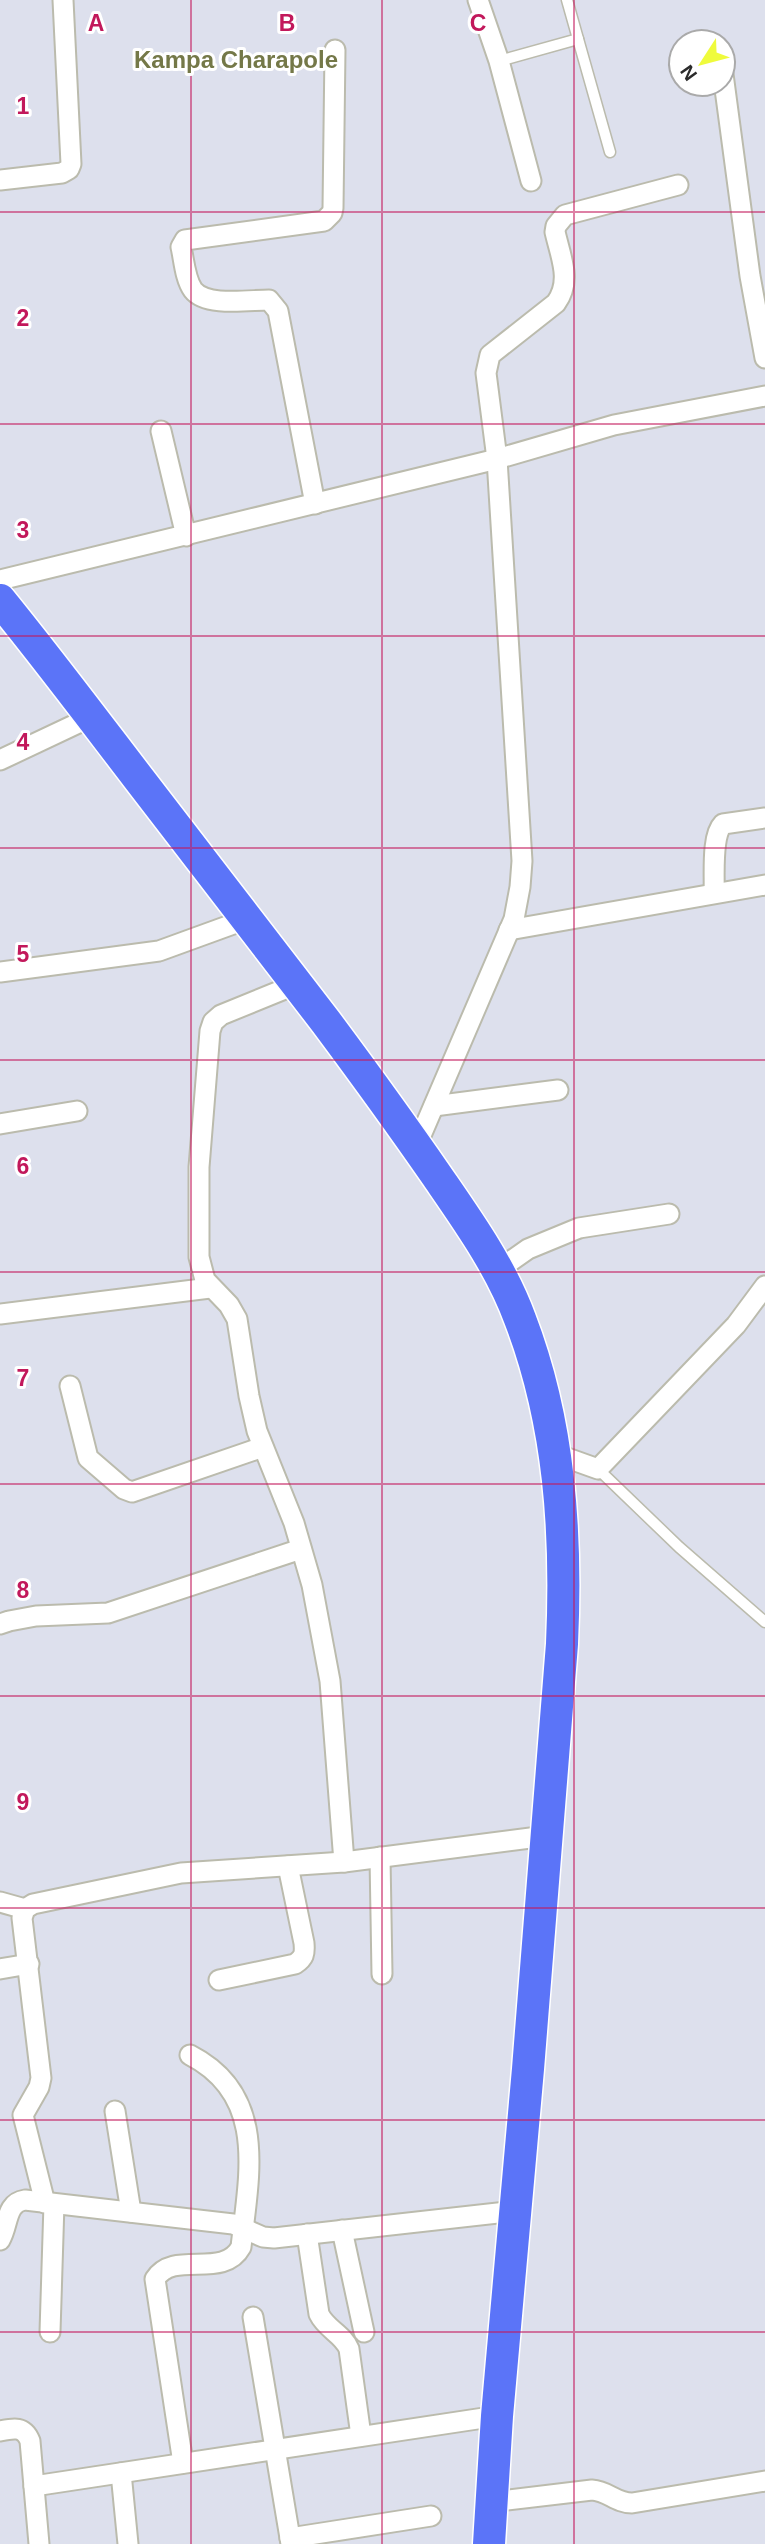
<svg xmlns="http://www.w3.org/2000/svg" width="765" height="2544" font-family="Helvetica,sans-serif">
<style>
.lines{fill:none;stroke-linecap:round;stroke-linejoin:round}
.service-casing{stroke:#bbbbad;stroke-width:13}
.minor-casing{stroke:#bbbbad;stroke-width:23}
.trunk-casing{stroke:#fff;stroke-width:35}
.service{stroke:#fff;stroke-width:10}
.minor{stroke:#fff;stroke-width:19}
.trunk{stroke:#5b74f8;stroke-width:32}
.grid{fill:none;stroke:#c2185b;stroke-width:2;stroke-opacity:0.55}
.labels{text-anchor:middle;dominant-baseline:central;stroke-width:6;stroke-linejoin:round;paint-order:stroke}
.quarter-label{font-size:24px;font-weight:bold;fill:#747848;stroke:#fff}
.grid-label{font-size:23px;text-anchor:middle;font-weight:bold;fill:#c2185b;stroke:#fff;stroke-width:6;stroke-linejoin:round;paint-order:stroke}
</style>
<rect width="100%" height="100%" fill="#dde0ed"/>
<g class="lines">
<defs>
<g id="service">
<polyline points="567,0 610,152"/>
<polyline points="499,61 578,39"/>
<polyline points="598,1469 679,1547 765,1622"/>
</g>
<g id="minor">
<polyline points="478,0 499,61 531,181"/>
<polyline points="723,74 750,276 765,358"/>
<polyline points="0,180 62,173 69,169 71,164 63,0"/>
<polyline points="161,431 186,536"/>
<path d="M 315,504 L 278,311 L 269,300 C 249,300 206,307 193,290 C 185,279 184,260 181,247 L 185,240 L 324,221 L 332,213 L 333,208 L 335,50"/>
<polyline points="0,580 497,459 614,425 765,396"/>
<polyline points="0,760 91,717"/>
<path d="M 714,893 C 715,876 711,836 723,824 L 765,818"/>
<polyline points="509,930 765,885"/>
<polyline points="0,972 159,951 247,919"/>
<polyline points="297,984 221,1015 213,1022 210,1031 199,1167 199,1257 205,1280 229,1305 237,1319 249,1396 257,1431 294,1523 312,1585 330,1681 344,1862"/>
<polyline points="434,1106 558,1090"/>
<polyline points="0,1124 77,1111"/>
<path d="M 416,1147 L 514,919 L 520,887 L 522,861 L 497,459 L 486,373 L 490,355 L 556,303 C 572,281 561,258 555,232 L 556,226 L 565,215 L 678,185"/>
<polyline points="498,1270 528,1249 579,1228 669,1214"/>
<polyline points="0,1314 210,1288"/>
<polyline points="70,1386 88,1458 124,1489 132,1492 263,1447"/>
<polyline points="556,1454 598,1469 736,1325 765,1286"/>
<polyline points="0,1624 9,1621 36,1616 108,1613 301,1549"/>
<polyline points="380,1857 382,1974"/>
<polyline points="0,1902 25,1909"/>
<polyline points="0,1969 29,1964"/>
<path d="M 219,1980 L 295,1964 C 304,1958 305,1954 304,1943 L 288,1866"/>
<polyline points="115,2111 131,2212"/>
<polyline points="45,2203 23,2115 39,2087 41,2078 22,1918 25,1909 33,1904 181,1873 344,1862 546,1836"/>
<polyline points="342,2230 364,2332"/>
<path d="M 307,2234 L 319,2314 C 326,2329 343,2334 349,2349 L 361,2436"/>
<path d="M 0,2240 C 9,2225 5,2203 25,2200 L 233,2224 L 263,2237 L 274,2238 L 516,2211"/>
<polyline points="253,2317 291,2544"/>
<polyline points="50,2332 54,2204"/>
<path d="M 0,2431 C 14,2428 24,2426 30,2441 L 39,2544"/>
<path d="M 183,2463 L 155,2279 C 174,2249 223,2280 241,2247 C 249,2175 268,2095 190,2055"/>
<polyline points="121,2473 128,2544"/>
<polyline points="34,2486 497,2416"/>
<path d="M 491,2502 L 592,2490 C 608,2491 616,2503 632,2503 L 765,2481"/>
<polyline points="290,2538 431,2516"/>
</g>
<path id="trunk" d="M 0,600 C 48,659 93,719 139,779 C 201,860 264,941 326,1022 C 364,1073 401,1124 437,1176 C 468,1221 501,1267 520,1319 C 560,1423 567,1534 562,1644 L 528,2069 L 497,2416 L 489,2544"/>
</defs>
<!-- service casing -->
<use href="#service" class="service-casing"/>
<!-- minor casing -->
<use href="#minor" class="minor-casing"/>
<!-- trunk casing -->
<use href="#trunk" class="trunk-casing"/>
<!-- service -->
<use href="#service" class="service"/>
<!-- minor -->
<use href="#minor" class="minor"/>
<!-- trunk -->
<use href="#trunk" class="trunk"/>
</g>
<!-- grid -->
<path class="grid" d="M 191,0 L 191,2544M 382,0 L 382,2544M 574,0 L 574,2544M 0,212 L 765,212M 0,424 L 765,424M 0,636 L 765,636M 0,848 L 765,848M 0,1060 L 765,1060M 0,1272 L 765,1272M 0,1484 L 765,1484M 0,1696 L 765,1696M 0,1908 L 765,1908M 0,2120 L 765,2120M 0,2332 L 765,2332"/>
<g class="labels">
<!-- quarter labels -->
<g class="quarter-label">
<text x="236" y="59">Kampa Charapole</text>
</g>
</g>
<g class="grid-label">
<text x="96" y="31">A</text>
<text x="287" y="31">B</text>
<text x="478" y="31">C</text>
<text x="23" y="114">1</text>
<text x="23" y="326">2</text>
<text x="23" y="538">3</text>
<text x="23" y="750">4</text>
<text x="23" y="962">5</text>
<text x="23" y="1174">6</text>
<text x="23" y="1386">7</text>
<text x="23" y="1598">8</text>
<text x="23" y="1810">9</text>
</g>
<!-- north arrow -->
<g transform="translate(702 63) rotate(234)"><circle r="33" fill="#ffffff" stroke="#aaaaaa" stroke-width="2"/>
<path d="M0-5L12 26L0 18L-12 26Z" fill="#effb3c"/>
<text y="-10" font-size="19" font-weight="bold" text-anchor="middle" fill="#2b2b2b">N</text>
</g>
</svg>
